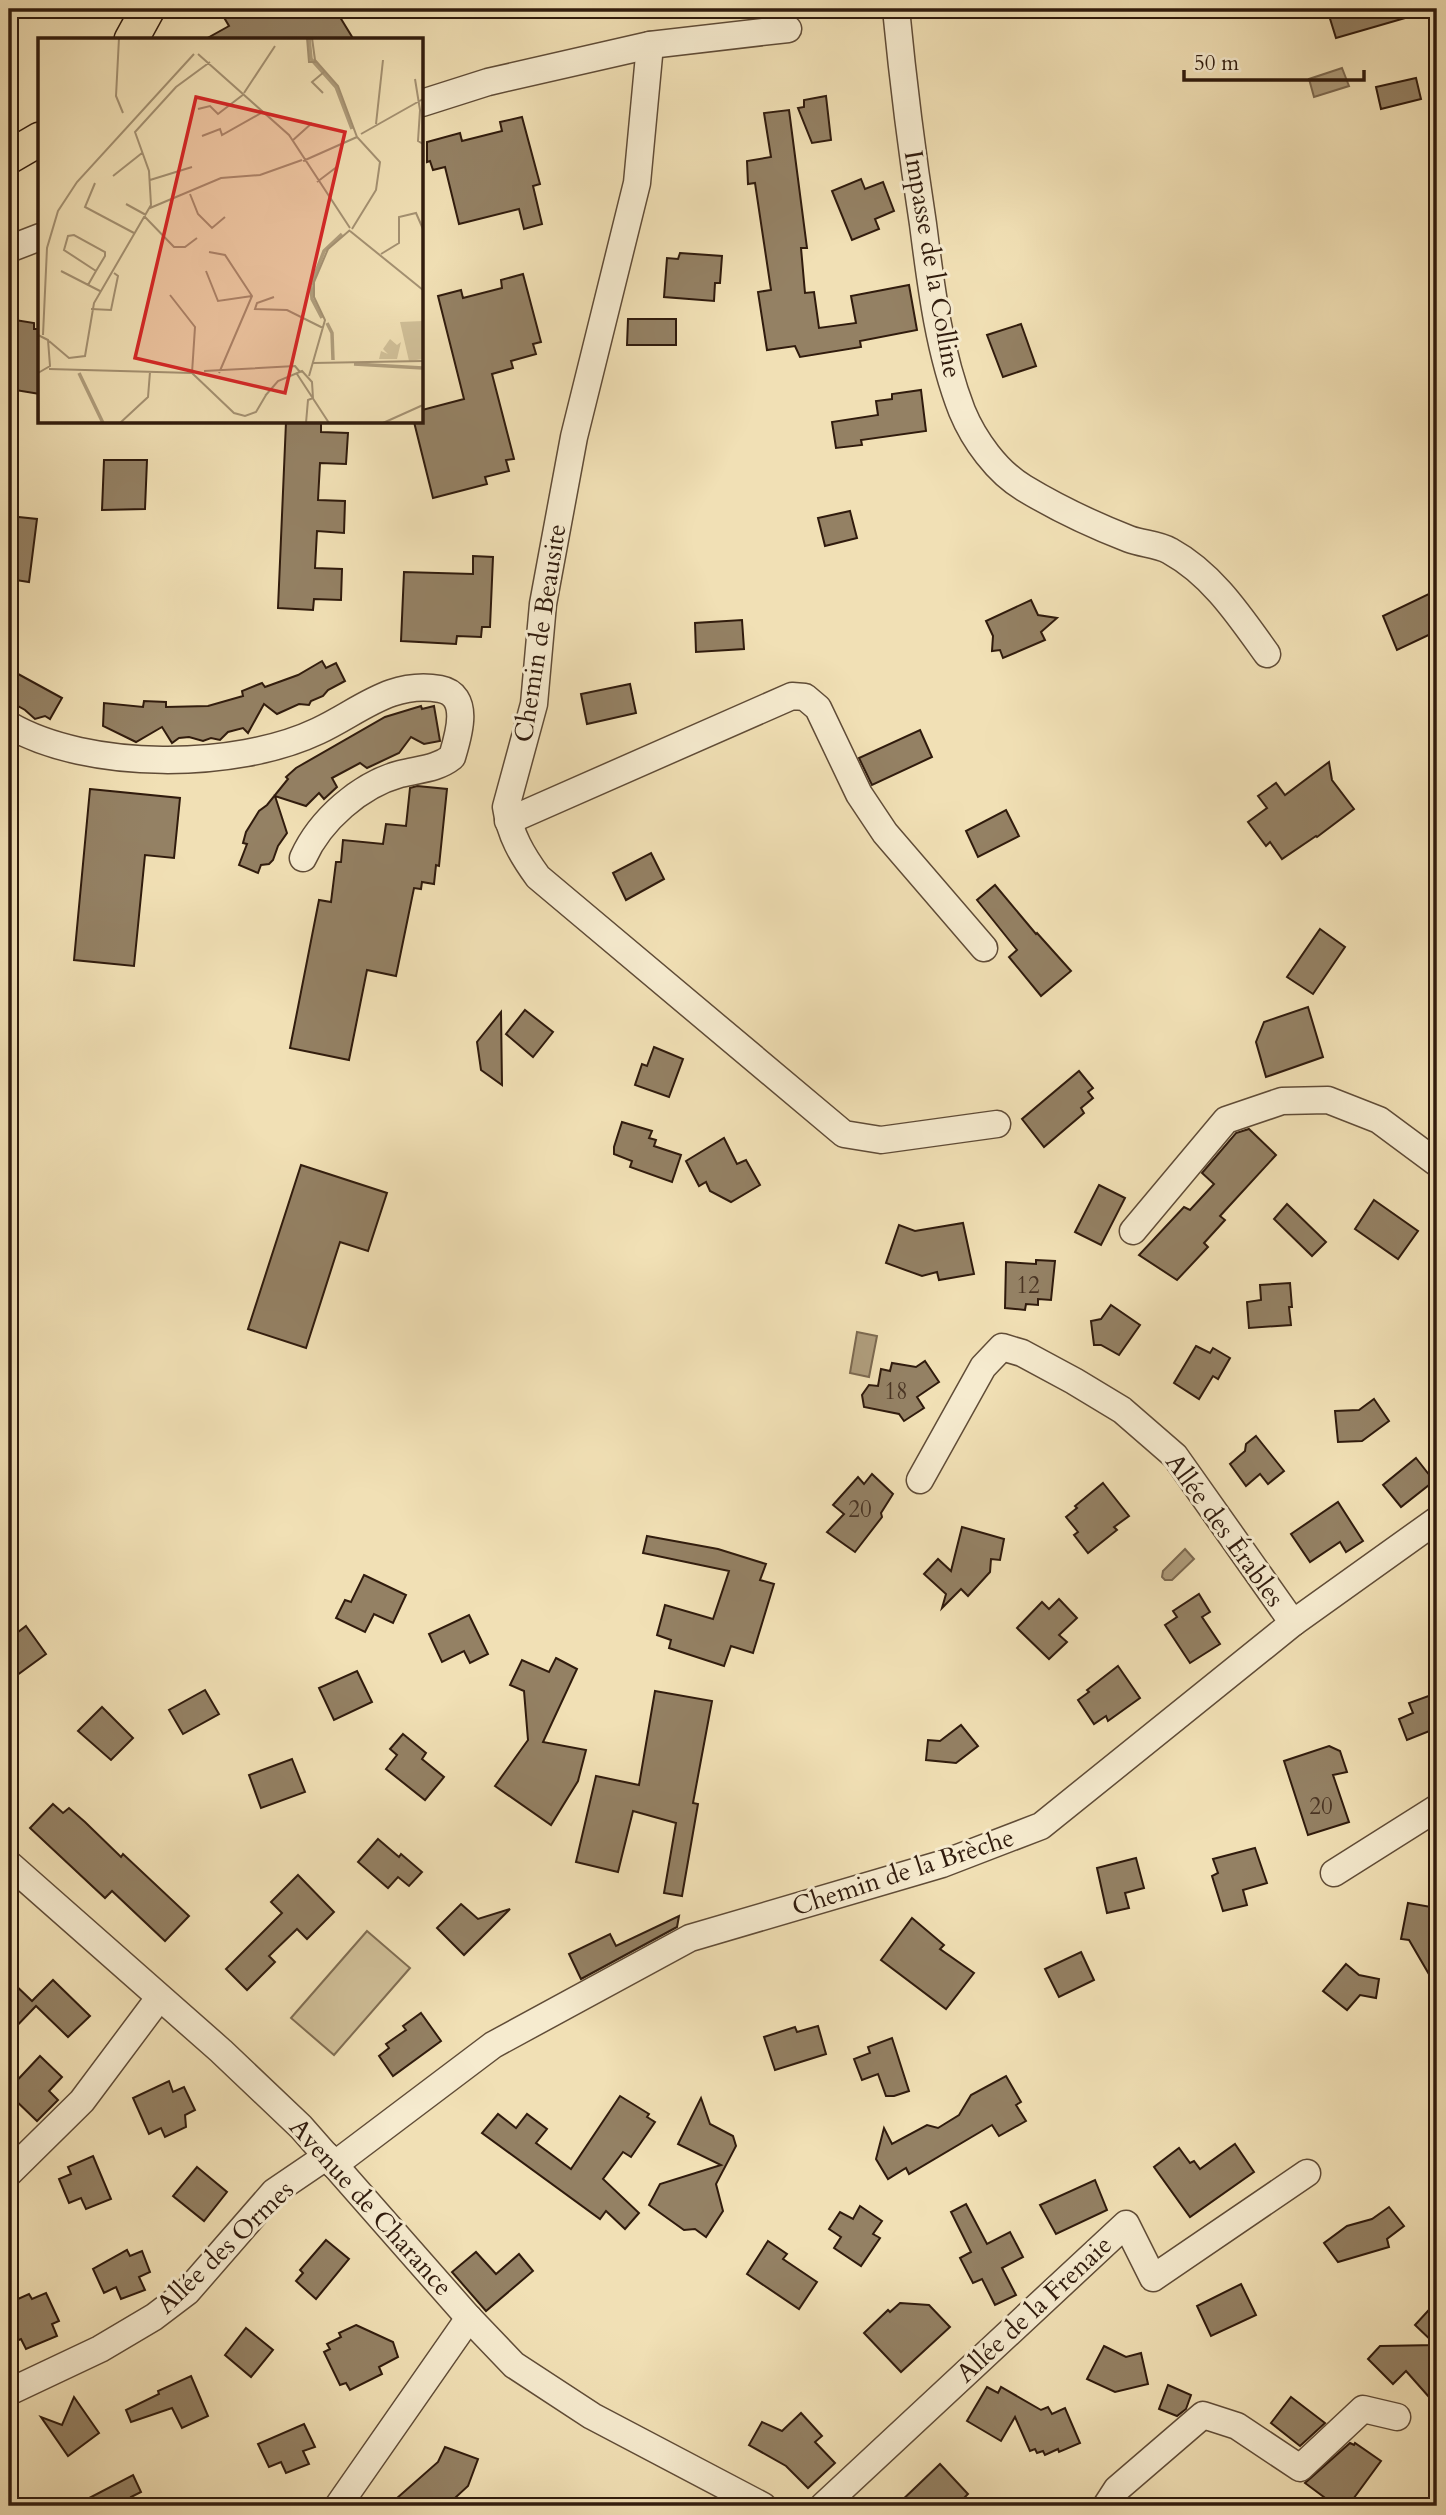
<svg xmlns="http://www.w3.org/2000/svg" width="1446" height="2515" font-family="Cardo,serif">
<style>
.green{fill:#d0bf98;stroke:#806d52;stroke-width:2}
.water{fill:#af9d7c;stroke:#7c6950;stroke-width:2}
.building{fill:#948164;stroke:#301b0d;stroke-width:2}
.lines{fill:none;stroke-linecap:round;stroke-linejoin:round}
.minor-casing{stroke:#604c37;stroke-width:29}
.major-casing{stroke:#301b0d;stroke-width:36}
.minor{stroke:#f6ebcf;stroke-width:26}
.major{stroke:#f1e0b5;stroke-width:33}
.labels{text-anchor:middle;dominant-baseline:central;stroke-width:6;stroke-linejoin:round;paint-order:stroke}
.number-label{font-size:23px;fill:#493423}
.street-label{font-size:26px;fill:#301b0d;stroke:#f6ebcf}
.inset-river{fill:none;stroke:#af9d7c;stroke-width:3.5}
.inset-road{fill:none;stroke:#a49172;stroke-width:2}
.view{fill:#d62828;fill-opacity:0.15;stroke:#d62828;stroke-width:3.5}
.inset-edge{fill:none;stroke:#301b0d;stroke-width:3.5}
</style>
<rect width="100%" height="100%" fill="#f1e0b5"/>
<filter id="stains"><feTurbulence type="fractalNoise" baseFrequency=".00286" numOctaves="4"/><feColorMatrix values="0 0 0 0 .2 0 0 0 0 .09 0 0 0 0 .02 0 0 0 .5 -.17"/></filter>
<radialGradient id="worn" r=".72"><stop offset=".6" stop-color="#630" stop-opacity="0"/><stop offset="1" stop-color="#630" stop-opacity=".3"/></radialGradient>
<!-- green -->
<polygon class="green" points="367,1931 410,1968 334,2055 291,2018"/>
<!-- water -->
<g class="water">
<polygon points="1342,68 1349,86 1314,97 1309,79"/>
<polygon points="857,1332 877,1336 869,1377 850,1373"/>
<polygon points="1185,1549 1194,1559 1172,1580 1165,1580 1162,1577 1163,1571"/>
</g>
<!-- building -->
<g class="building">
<polygon points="219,9 335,9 354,40 204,40 229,26"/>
<polygon points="1327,9 1418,9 1419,14 1336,38"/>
<polygon points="1416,78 1421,99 1381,109 1376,87"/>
<polygon points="826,96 831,140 812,143 798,108 804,107 804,100"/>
<polygon points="789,110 807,248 801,248 805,293 814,292 819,328 856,323 851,296 909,285 917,330 860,341 861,347 800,357 795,346 767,350 758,292 771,290 755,183 748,184 747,161 771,157 764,113"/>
<polygon points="522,117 540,184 533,186 542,224 524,229 519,209 459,224 445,167 433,170 430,161 427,162 427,142 460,133 462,141 502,131 500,122"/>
<polygon points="861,179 865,189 883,182 894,211 875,219 879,229 852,240 832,191"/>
<polygon points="680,253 722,256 720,283 715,283 714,301 664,297 667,258 678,259"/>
<polygon points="523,274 541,342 533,344 536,354 511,361 513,368 492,374 514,459 506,460 509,471 485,477 487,484 433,498 414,422 422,422 422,410 464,399 438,296 461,290 463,298 502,288 501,280"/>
<polygon points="9,319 34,323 34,329 40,329 40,394 9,389"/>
<polygon points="628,319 676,319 676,345 627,345"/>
<polygon points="1021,324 1036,366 1003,377 987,335"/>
<polygon points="921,390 926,431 861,440 862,445 836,448 832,422 878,415 876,401 892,399 892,394"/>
<polygon points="286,422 321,422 321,432 348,433 346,464 320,463 318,500 345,501 344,533 317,531 315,568 342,569 341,600 314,599 313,610 278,608"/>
<polygon points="104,460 147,460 145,509 102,510"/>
<polygon points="850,511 857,538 825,546 818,518"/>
<polygon points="9,516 37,519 29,582 9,579"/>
<polygon points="473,556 493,557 490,627 482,627 481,637 457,636 456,644 401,641 404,572 473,574"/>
<polygon points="1437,590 1437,631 1397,650 1383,616"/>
<polygon points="1031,600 1038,615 1057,618 1041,632 1045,640 1003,658 1000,650 992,651 993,636 986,621"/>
<polygon points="742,620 744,649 696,652 695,623"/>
<polygon points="322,661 326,668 336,663 345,681 328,690 323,696 311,701 309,705 299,704 277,714 264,704 248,733 243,728 228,732 220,740 211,738 203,741 189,737 179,738 172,743 162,727 136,742 103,726 104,703 143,707 144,701 166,702 166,707 208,706 243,696 242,691 262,683 265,687 298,675"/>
<polygon points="9,669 62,698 50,719 45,716 35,719 25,710 9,701"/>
<polygon points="630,684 636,713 587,724 581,694"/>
<polygon points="421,706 422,709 434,706 440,741 424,744 411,737 399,753 367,768 360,763 332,778 337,787 324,799 319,793 306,806 275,796 287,833 278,846 273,860 269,864 261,865 258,873 239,865 247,844 243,843 246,832 259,811 267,805 288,779 286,777 296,768 385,717"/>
<polygon points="920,730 932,757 872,785 859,758"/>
<polygon points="1329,762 1332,780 1354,809 1317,837 1316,836 1282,859 1270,842 1266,846 1248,822 1267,808 1258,796 1276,783 1285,795"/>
<polygon points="417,786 447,789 439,866 436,865 434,884 422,882 421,889 414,888 396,976 367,970 349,1060 290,1048 319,900 331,902 336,862 341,862 343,840 383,844 386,824 406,826 410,788"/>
<polygon points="90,789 180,798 174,858 145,855 134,966 74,960"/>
<polygon points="1006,810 1019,836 978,857 966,831"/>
<polygon points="651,853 664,879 626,900 613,873"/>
<polygon points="995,885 1036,934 1037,933 1071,971 1041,996 1009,957 1017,950 977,900"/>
<polygon points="1320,929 1345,947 1313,994 1287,977"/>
<polygon points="1308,1007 1323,1057 1266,1077 1256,1042 1264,1022"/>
<polygon points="525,1010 553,1032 533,1057 506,1034"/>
<polygon points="501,1012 502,1085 481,1070 477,1042"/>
<polygon points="654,1047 683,1059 669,1097 635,1085 642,1064 647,1066"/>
<polygon points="1079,1071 1093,1088 1088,1092 1093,1098 1081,1108 1084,1113 1044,1147 1022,1119"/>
<polygon points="622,1122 652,1131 649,1138 656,1140 654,1146 681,1155 672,1182 630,1167 632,1161 614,1154 614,1147"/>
<polygon points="1249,1129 1276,1155 1220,1216 1225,1220 1204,1243 1208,1247 1177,1280 1139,1255 1184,1207 1190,1210 1214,1184 1202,1173 1236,1133"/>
<polygon points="724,1138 737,1164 746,1160 760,1185 731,1202 710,1191 706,1182 699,1186 686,1161"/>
<polygon points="301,1165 387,1193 368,1251 340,1242 306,1348 248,1329"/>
<polygon points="1099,1185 1125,1198 1101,1245 1075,1232"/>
<polygon points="1374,1200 1418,1231 1398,1259 1355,1229"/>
<polygon points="1287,1204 1326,1242 1312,1256 1274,1219"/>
<polygon points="963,1223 974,1274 939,1280 937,1272 922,1276 886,1263 899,1225 915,1231"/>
<polygon points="1036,1260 1055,1261 1051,1300 1038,1299 1038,1305 1026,1304 1025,1310 1005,1308 1006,1262 1036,1264"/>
<polygon points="1290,1283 1292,1307 1289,1307 1291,1325 1249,1328 1247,1302 1261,1300 1260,1285"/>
<polygon points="1111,1305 1140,1325 1119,1355 1101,1345 1094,1345 1091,1321 1101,1319"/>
<polygon points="1196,1346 1210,1353 1213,1348 1230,1358 1218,1379 1213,1376 1199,1399 1174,1383"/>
<polygon points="925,1361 939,1382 917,1397 924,1408 904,1421 899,1414 864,1407 862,1395 869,1385 878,1386 881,1369 890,1371 892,1363 916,1367"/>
<polygon points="1374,1399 1389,1421 1362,1441 1338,1442 1335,1411 1359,1410"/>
<polygon points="1256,1436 1284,1471 1268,1484 1260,1474 1246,1486 1230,1464 1245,1451 1246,1444"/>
<polygon points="1416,1458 1434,1481 1401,1507 1383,1485"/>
<polygon points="872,1474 893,1494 881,1513 882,1517 855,1552 827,1532 844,1514 833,1505 858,1477 864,1484"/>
<polygon points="1103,1483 1129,1516 1114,1527 1117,1530 1088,1553 1074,1535 1078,1532 1066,1517 1077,1508 1075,1506"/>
<polygon points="1338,1502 1363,1541 1346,1552 1340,1542 1310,1562 1291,1534"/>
<polygon points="962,1527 1004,1539 1000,1560 991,1559 990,1572 968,1596 961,1589 942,1608 946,1594 924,1574 938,1559 951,1571"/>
<polygon points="647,1536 718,1549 766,1564 760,1580 774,1584 753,1653 731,1646 724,1666 669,1648 671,1640 657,1635 665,1605 713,1619 729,1571 643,1553"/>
<polygon points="364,1575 406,1595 393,1623 374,1614 365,1632 336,1618 345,1600 351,1602"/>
<polygon points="1199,1594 1210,1612 1202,1617 1220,1644 1190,1663 1165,1625 1177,1617 1173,1611"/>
<polygon points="1059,1599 1077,1618 1059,1635 1067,1642 1049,1659 1017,1628 1042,1602 1049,1609"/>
<polygon points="469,1615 488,1654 470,1663 464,1651 442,1662 429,1634"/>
<polygon points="26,1626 46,1654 9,1681 9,1639"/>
<polygon points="556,1658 577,1669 543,1742 586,1750 578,1781 551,1825 495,1786 528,1740 524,1691 510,1685 522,1660 549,1672"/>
<polygon points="1118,1666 1140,1698 1108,1721 1106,1716 1094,1724 1078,1700 1089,1692 1087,1690"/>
<polygon points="357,1671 372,1702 334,1720 319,1688"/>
<polygon points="205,1690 219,1714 183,1734 169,1710"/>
<polygon points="655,1691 712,1701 693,1803 698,1804 682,1896 664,1893 676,1823 633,1811 618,1872 576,1862 596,1776 639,1785"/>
<polygon points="1437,1693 1437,1728 1407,1740 1399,1719 1413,1713 1409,1703"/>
<polygon points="102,1707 133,1738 111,1760 78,1731"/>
<polygon points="961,1725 978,1746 956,1763 926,1760 928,1740 940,1741"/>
<polygon points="403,1734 426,1753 422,1759 444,1777 425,1800 386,1769 397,1755 390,1749"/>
<polygon points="1329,1746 1340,1751 1347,1772 1333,1775 1349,1822 1308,1835 1284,1761"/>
<polygon points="292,1759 305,1792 261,1808 249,1775"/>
<polygon points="53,1804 63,1813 69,1808 85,1822 121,1857 123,1854 189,1916 165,1941 112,1891 105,1898 30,1828"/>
<polygon points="378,1839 399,1857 401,1854 422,1872 409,1886 398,1877 388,1888 358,1862"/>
<polygon points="1255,1848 1267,1883 1243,1890 1247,1905 1223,1911 1212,1876 1218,1873 1213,1859"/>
<polygon points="1136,1858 1144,1888 1125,1893 1129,1908 1107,1913 1097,1868"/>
<polygon points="298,1875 334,1912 307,1939 297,1929 269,1956 275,1962 247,1990 226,1969 282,1913 271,1902"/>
<polygon points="1408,1903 1437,1908 1437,1988 1409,1940 1401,1939"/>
<polygon points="461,1904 478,1919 510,1909 464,1955 437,1928"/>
<polygon points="679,1916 677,1927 581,1979 569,1954 610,1934 616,1946"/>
<polygon points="912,1918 944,1945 940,1949 974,1973 946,2009 881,1960"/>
<polygon points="1081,1952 1094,1980 1059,1997 1045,1969"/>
<polygon points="1346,1964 1359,1975 1379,1979 1376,1998 1360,1995 1347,2010 1323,1991"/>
<polygon points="9,1979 32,2001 53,1980 90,2016 68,2037 36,2006 9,2034"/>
<polygon points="421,2013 441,2041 393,2076 379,2056 389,2048 386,2044 406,2030 403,2026"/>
<polygon points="818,2026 826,2054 775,2070 764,2037 795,2027 797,2032"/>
<polygon points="892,2038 909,2091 894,2096 886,2096 878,2074 862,2080 854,2059 870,2053 868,2047"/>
<polygon points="40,2056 62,2077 49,2091 58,2100 37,2121 9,2094 9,2089"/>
<polygon points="1006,2076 1021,2102 1016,2105 1026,2121 999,2136 992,2125 909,2174 906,2168 888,2179 876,2159 884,2128 892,2144 927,2125 938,2128 959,2115 971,2095"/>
<polygon points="169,2081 173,2092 184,2087 195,2110 185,2115 186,2127 165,2137 161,2128 149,2134 133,2098"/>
<polygon points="620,2096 649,2114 647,2117 655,2122 631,2157 623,2152 603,2179 639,2213 625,2229 606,2211 600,2219 482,2133 498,2114 516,2128 527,2114 547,2129 536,2143 571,2169"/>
<polygon points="701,2098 710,2124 733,2136 736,2146 716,2184 723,2211 706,2237 695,2229 684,2230 649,2205 660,2184 721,2165 678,2144"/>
<polygon points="1235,2144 1254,2172 1190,2217 1154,2167 1179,2148 1190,2163 1194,2161 1200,2169"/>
<polygon points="93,2156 111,2199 86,2209 81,2198 69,2203 59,2179 71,2174 68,2167"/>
<polygon points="197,2167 227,2192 204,2221 173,2196"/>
<polygon points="1095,2180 1107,2210 1056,2234 1040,2205"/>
<polygon points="966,2204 987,2244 1010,2232 1023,2257 1002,2268 1016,2295 995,2305 982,2279 973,2283 960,2258 971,2252 951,2212"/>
<polygon points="860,2206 882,2221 873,2234 880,2238 861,2266 834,2248 841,2237 829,2229 840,2212 853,2219"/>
<polygon points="1389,2207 1404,2226 1387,2239 1389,2247 1338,2262 1324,2243 1347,2226 1372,2219"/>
<polygon points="326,2240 349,2259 316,2299 296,2281 303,2273 300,2270"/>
<polygon points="768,2241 787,2254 783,2259 817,2282 799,2309 747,2274"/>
<polygon points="127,2250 130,2256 142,2251 150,2272 139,2277 145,2290 121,2299 116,2287 104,2293 93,2269"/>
<polygon points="476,2252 496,2274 519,2254 533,2271 486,2311 452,2272"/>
<polygon points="1241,2284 1256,2315 1211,2336 1197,2306"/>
<polygon points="46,2293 59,2321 52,2324 57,2336 26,2349 21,2339 9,2344 9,2303 29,2294 32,2299"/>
<polygon points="1437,2301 1437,2406 1406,2371 1393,2384 1368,2359 1380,2346 1436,2345 1415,2325"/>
<polygon points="900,2303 929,2305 950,2327 901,2372 864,2333 888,2310 890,2312"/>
<polygon points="356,2325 393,2342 398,2357 379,2367 382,2374 350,2390 346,2383 340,2385 324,2352 330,2349 327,2344 341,2337 339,2333"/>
<polygon points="246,2328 273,2350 251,2377 225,2355"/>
<polygon points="1104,2346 1126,2357 1141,2353 1148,2384 1115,2392 1087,2379"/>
<polygon points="191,2376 208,2416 182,2428 172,2408 131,2422 126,2410 159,2394 158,2391"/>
<polygon points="1168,2385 1191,2395 1186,2409 1177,2416 1159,2409"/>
<polygon points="987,2387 998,2393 1001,2387 1041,2410 1048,2407 1052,2414 1065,2408 1080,2443 1059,2452 1058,2449 1045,2455 1043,2451 1037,2453 1035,2449 1030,2451 1015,2417 1001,2441 967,2421"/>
<polygon points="74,2397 99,2433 68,2456 41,2417 62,2425"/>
<polygon points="1291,2397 1325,2423 1300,2446 1271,2423"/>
<polygon points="801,2413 822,2436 815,2442 835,2463 808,2488 786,2466 749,2445 762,2422 782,2431"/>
<polygon points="304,2424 315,2447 303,2451 309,2464 286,2473 281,2462 269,2467 258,2444"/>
<polygon points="1350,2443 1354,2445 1355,2443 1381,2461 1348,2506 1336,2506 1305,2483"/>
<polygon points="445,2447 478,2459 468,2486 456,2497 464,2506 388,2506 438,2462"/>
<polygon points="940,2464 968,2494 956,2506 896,2506"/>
<polygon points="133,2475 141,2492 131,2497 135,2506 74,2506"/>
</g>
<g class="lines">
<defs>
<g id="minor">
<path d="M 896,9 C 903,81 912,153 923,224 C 931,287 939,352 962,411 C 974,440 997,472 1024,488 C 1057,508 1093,525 1129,539 C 1142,544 1158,544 1170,551 C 1212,574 1239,615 1267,654"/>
<path d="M 650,45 L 637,183 L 574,437 L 543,604 L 534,704 L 506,807 C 510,835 522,855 538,877 L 844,1134 L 881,1140 L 997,1124"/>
<polyline points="422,103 488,82 650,45 788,29"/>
<polyline points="9,249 40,237"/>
<path d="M 9,725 C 88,771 236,770 318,731 C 359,712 391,680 440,689 C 472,695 458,737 452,757 C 437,769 419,769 400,774 C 360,785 320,820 303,858"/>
<polyline points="508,821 792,696 805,697 818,708 859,794 885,833 984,948"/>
<polyline points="1133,1231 1226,1120 1282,1101 1328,1100 1379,1120 1437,1163"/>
<polyline points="920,1480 983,1367 1002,1347 1022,1353 1074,1381 1122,1410 1175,1456 1293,1623"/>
<polyline points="9,1864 221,2051 301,2127 469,2318 514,2365 592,2416 763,2506"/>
<polyline points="1334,1873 1437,1808"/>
<polyline points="334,2165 493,2045 690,1938 942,1864 1041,1826 1293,1623 1437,1520"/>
<polyline points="9,2173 82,2101 159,1998"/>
<polyline points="9,2392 100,2349 154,2317 187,2292 274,2192 327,2156"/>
<polyline points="338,2506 469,2318"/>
<polyline points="823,2506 1126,2224 1153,2278 1307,2173"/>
<polyline points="1106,2506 1117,2489 1203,2415 1237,2426 1300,2468 1363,2409 1397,2417"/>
</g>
<g id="major">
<polyline points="131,40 148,9"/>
<polyline points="9,157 40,139"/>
</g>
</defs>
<!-- minor casing -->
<use href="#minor" class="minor-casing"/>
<!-- major casing -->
<use href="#major" class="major-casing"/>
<!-- minor -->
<use href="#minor" class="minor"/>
<!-- major -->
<use href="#major" class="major"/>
</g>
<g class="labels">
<!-- number labels -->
<g class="number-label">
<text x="1028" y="1285">12</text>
<text x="896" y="1391">18</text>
<text x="860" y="1509">20</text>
<text x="1321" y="1806">20</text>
</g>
<!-- street labels -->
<g class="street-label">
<text transform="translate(933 264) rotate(80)">Impasse de la Colline</text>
<text transform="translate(540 633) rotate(-81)">Chemin de Beausite</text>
<text transform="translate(1225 1530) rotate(54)">Allée des Érables</text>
<text transform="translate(903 1872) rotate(-18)">Chemin de la Brèche</text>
<text transform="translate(371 2207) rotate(48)">Avenue de Charance</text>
<text transform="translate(225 2247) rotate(-44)">Allée des Ormes</text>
<text transform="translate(1034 2309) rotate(-43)">Allée de la Frenaie</text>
</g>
</g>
<!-- overview -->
<g transform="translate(38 38)">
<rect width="385" height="385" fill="#f1e0b5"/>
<path d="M 385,283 L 385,321 L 371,323 L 362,284 ZM 352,301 L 359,307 L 363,304 L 359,321 L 341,321 L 343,313 L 350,316 L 345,311 Z" fill="#d0bf98"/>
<path class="inset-river" d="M 271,0 L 273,21 L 298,49 L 314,91M 284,280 L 274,261 L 273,247 L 286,213 L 304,196M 289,285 L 294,295 L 295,322M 316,326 L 385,330M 41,335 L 65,385"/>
<path class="inset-road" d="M 81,0 L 78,58 L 85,75M 269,0 L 271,24 L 278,24M 274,0 L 277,22 L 300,48 L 319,99 L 342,124 L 338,152 L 314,191M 160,16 L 251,97 L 312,190M 377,41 L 382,72 L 380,103 L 385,106M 206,55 L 237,8M 285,55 L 274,44 L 286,34M 160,71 L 172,68 L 180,76 L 206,56M 338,86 L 345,22M 323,96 L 385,61M 164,98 L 182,91 L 184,97 L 225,74M 254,103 L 274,85M 265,123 L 319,99M 75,138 L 104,115M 112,142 L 154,129M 279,144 L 300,128M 57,145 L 47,169 L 96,195M 152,156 L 160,176 L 174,190 L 187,179M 88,166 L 108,177M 112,170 L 183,140 L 222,137 L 264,122M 107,179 L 136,209 L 147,209 L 159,200M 312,193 L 385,252M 171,214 L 187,217 L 214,258 L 181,335M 343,216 L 361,205 L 361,179 L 378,175 L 385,191M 23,233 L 62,253M 168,233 L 180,263 L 214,258M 50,247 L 58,233 L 67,218 L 67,214 L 36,197 L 30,198 L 26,212 L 58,233M 132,257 L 157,289 L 154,335M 236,259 L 219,265 L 217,271 L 249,272 L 285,290M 53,271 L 73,272 L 80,238 L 76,235M 0,297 L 10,302 L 12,328 L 0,335M 5,297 L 9,210 L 20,173 L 39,144 L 156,16M 11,303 L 31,320 L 47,318 L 56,265 L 113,167 L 111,133 L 97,94 L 138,49 L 172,24M 275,325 L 385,323M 11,331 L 154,335 L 196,375 L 207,378 L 218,374 L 228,357M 166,333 L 257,328 L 262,334M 0,336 L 1,385M 259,336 L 291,385M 271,338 L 287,282 L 276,259 L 276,244 L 290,211 L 312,192M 227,358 L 240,343 L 264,333 L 274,344 L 275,360M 82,385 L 110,359 L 112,334M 268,385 L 270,362 L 275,360M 345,385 L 385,367"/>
<path class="view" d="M 158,59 L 307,94 L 247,355 L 97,320 Z"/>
<rect width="385" height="385" class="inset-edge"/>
</g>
<!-- margin -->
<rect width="1446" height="2515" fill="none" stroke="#f1e0b5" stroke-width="35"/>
<rect x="10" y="10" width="1425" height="2494" fill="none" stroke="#301b0d" stroke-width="3.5"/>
<rect x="18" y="18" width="1411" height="2480" fill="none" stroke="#301b0d" stroke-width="2"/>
<!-- scale -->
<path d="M1184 70v10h180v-10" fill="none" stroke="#301b0d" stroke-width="3.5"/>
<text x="1194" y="70" font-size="21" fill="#301b0d" stroke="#f6ebcf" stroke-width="5" paint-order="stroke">50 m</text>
<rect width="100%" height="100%" filter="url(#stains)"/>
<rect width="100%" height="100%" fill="url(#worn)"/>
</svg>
